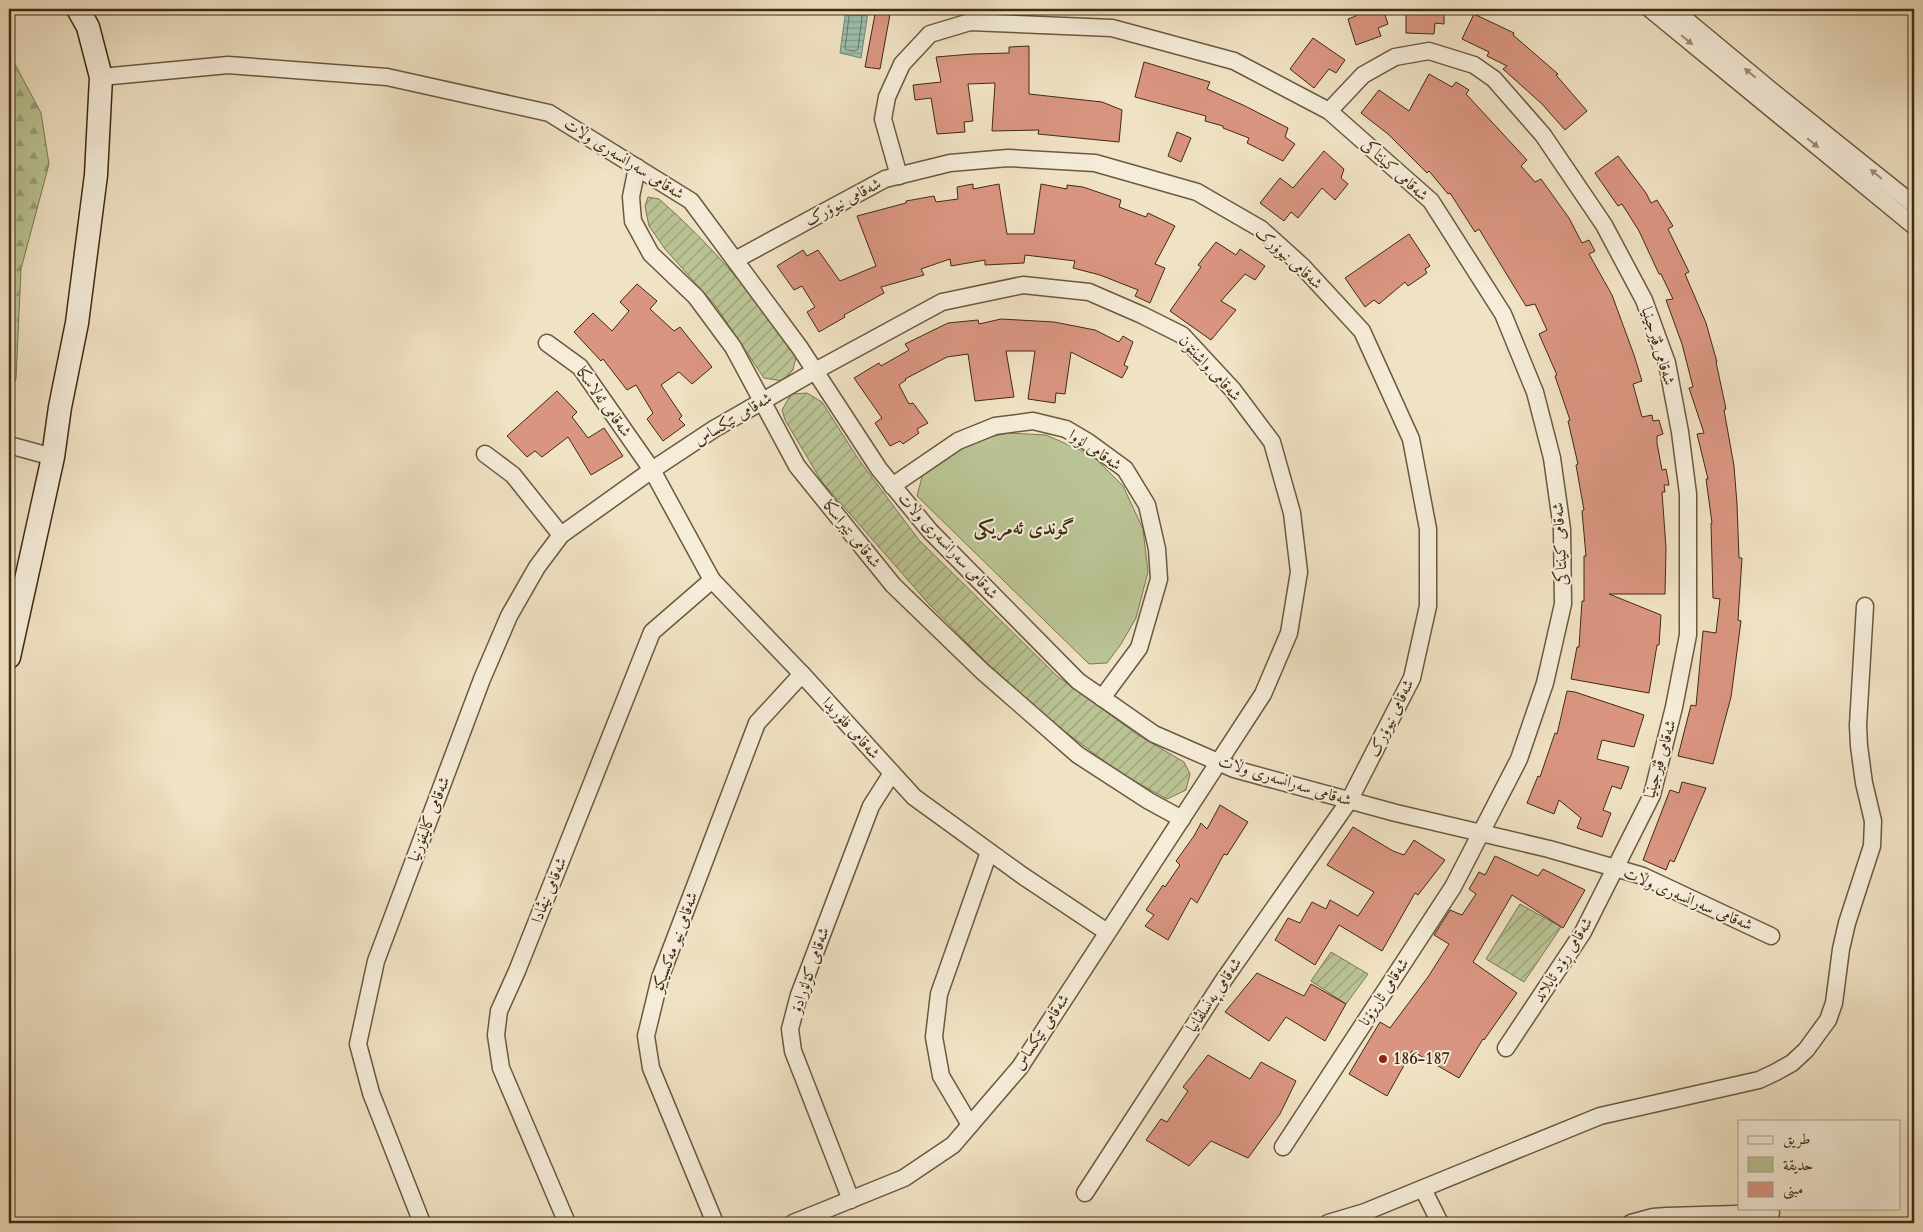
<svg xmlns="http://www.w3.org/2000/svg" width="1923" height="1232" font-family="Cardo,Amiri,serif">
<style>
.green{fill:#bac394;stroke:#7c7752}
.forest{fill:url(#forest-firs);stroke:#7c7752}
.garden{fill:url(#garden-furrows);stroke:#7c7752}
.water{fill:url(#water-rules);stroke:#76846f}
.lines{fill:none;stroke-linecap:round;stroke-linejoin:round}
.shore{stroke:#6d7560;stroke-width:1}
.building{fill:#da9581;stroke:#3f2b11}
.street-casing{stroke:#6b593e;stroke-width:19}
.secondary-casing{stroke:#3f2b11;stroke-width:25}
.street{stroke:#f5ecd9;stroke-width:16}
.secondary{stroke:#f5ecd9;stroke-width:22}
.oneway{fill:#9a8c75}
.poi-dot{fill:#8f2418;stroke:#f5ecd9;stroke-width:2}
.labels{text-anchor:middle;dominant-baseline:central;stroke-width:4;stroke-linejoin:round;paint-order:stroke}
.street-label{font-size:16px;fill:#3f2b11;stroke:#f5ecd9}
.poi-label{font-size:16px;font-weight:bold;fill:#3f2b11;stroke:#f5ecd9;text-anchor:start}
.quarter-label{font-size:19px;font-weight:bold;fill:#3f2b11;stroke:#f5ecd9}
</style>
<defs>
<pattern id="forest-firs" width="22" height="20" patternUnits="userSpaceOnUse" patternTransform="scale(1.25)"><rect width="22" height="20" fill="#bac394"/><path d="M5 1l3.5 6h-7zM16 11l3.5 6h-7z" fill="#999f77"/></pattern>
<pattern id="garden-furrows" width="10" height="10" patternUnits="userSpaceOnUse" patternTransform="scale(1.25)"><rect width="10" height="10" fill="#bac394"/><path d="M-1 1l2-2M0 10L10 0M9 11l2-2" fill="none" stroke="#999f77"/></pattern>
<pattern id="water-rules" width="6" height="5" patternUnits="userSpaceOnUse" patternTransform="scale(1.25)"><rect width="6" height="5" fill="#9bbfae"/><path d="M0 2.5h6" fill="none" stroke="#809b8c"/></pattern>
</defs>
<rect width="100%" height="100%" fill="#f0e2c4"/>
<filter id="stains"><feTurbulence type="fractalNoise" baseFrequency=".004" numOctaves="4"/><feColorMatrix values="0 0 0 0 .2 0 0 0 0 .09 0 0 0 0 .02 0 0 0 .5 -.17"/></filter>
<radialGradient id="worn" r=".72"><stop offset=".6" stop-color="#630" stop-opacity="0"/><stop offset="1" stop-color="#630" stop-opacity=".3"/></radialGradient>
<!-- green -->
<polygon class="green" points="1008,433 1046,435 1092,455 1123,486 1143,529 1148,572 1136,618 1121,644 1107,663 1089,664 917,496 923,473 953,452 980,439"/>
<!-- forest -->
<polygon class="forest" points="9,53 41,113 49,164 21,269 16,379 9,394"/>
<!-- garden -->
<g class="garden">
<path d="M 648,197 L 659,199 C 712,245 758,299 796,357 L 793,370 L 783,381 L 764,378 L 715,305 L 665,249 L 649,226 L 645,206 Z"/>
<polygon points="807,393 822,402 859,460 919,540 1057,676 1138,735 1184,762 1190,774 1186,790 1167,799 1120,773 1023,700 928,603 822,482 785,420 782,410 791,394"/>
<polygon points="1520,904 1561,927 1524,982 1486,959"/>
<polygon points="1331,952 1368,974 1346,1004 1311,981"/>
</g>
<!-- water -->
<polygon class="water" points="846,9 868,12 861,58 840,53"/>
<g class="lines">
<!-- shore -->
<polyline class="shore" points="850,9 845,48 847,50 855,51 858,49 862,17 859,9"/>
</g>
<!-- building -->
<g class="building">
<polygon points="876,9 891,9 880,69 865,67"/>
<polygon points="1364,9 1383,9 1388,24 1378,28 1381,36 1356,45 1348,19 1356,16 1354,12"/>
<polygon points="1406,9 1444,9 1444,24 1435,23 1434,34 1406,33"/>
<polygon points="1474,14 1514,33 1513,35 1558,74 1556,75 1587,111 1565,130 1542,104 1503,69 1507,66 1487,56 1489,52 1462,39"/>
<polygon points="1313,38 1345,60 1336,73 1329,69 1314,88 1290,69"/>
<polygon points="1029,46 1029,94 1102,102 1122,110 1119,142 1038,134 1039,130 992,131 995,83 968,84 973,121 964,122 965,132 937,134 931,98 915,100 913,85 941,82 936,57 972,54 1009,53 1009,47"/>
<polygon points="1144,62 1210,82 1207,89 1243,105 1288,128 1285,137 1295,144 1283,161 1247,143 1249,138 1223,128 1223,126 1205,121 1206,116 1135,97"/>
<polygon points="1429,74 1452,87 1456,82 1469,90 1466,94 1527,160 1521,166 1535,182 1541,179 1569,218 1582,243 1589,240 1595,251 1589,254 1612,295 1634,355 1642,381 1633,384 1642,417 1652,415 1653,421 1659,420 1663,434 1657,436 1657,443 1662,470 1666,469 1669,485 1664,485 1665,492 1662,492 1666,548 1665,594 1609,594 1661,615 1659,645 1657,645 1649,693 1571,679 1577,647 1579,647 1582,601 1584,601 1584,556 1586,556 1582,511 1584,510 1576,465 1578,464 1568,421 1570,420 1555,376 1557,375 1539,334 1547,330 1535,304 1526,306 1479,229 1475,232 1450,193 1448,194 1429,171 1427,173 1388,134 1361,113 1379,90 1409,111"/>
<polygon points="1177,132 1191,138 1181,162 1168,156"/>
<polygon points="1324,151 1344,169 1341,178 1348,184 1335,200 1322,188 1298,218 1291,212 1284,221 1260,203 1280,178 1293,188"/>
<polygon points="1618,156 1646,193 1651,203 1657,200 1673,226 1668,229 1689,272 1685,274 1706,323 1717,362 1716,362 1726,409 1724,410 1734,466 1737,504 1739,558 1742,558 1738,620 1741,621 1731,697 1713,764 1678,756 1691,705 1696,706 1703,631 1716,633 1720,599 1713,598 1711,523 1712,523 1706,479 1708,479 1697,434 1704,433 1689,388 1693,387 1682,344 1666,300 1673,299 1661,274 1659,274 1639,231 1622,204 1618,206 1595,173"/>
<polygon points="973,184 973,189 999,184 1007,234 1034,234 1041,184 1067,189 1067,185 1083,187 1121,200 1119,207 1146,217 1148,213 1175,226 1155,264 1165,268 1150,303 1135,296 1138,290 1100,275 1073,268 1075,261 1025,255 1024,263 985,265 985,260 951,266 950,259 921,269 924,275 881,287 884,293 844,315 845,317 819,332 807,312 815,307 802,286 794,290 777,266 803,250 807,256 818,250 840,281 876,266 857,216 906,203 906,201 934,196 936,202 958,199 957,187"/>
<polygon points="1409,234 1430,266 1425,269 1427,273 1408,286 1405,282 1379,304 1374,300 1365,307 1345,278"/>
<polygon points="1216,242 1236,255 1240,249 1265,266 1255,280 1245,274 1221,301 1236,310 1211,340 1170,311 1201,267 1198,265"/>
<polygon points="637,284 657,301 650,309 674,331 680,327 712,367 692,384 679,372 661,385 682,416 679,419 685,425 663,441 647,419 653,413 636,385 627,390 603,359 601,361 574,332 593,313 612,331 629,311 620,302"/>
<polygon points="1001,319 1054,322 1095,330 1119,342 1123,336 1133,342 1124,365 1128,367 1122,378 1071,352 1065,394 1056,393 1055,403 1028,399 1035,351 1006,351 1014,397 975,401 968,354 947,357 905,379 906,380 899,385 909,404 913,403 928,423 917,429 919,433 903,444 900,441 890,446 875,423 882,418 854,378 879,363 881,366 909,350 905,344 948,323 978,320 979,324"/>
<polygon points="557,391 577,412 572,417 588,438 604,428 623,456 591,475 568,437 542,457 535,451 527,457 507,436"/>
<polygon points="1567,691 1575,692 1644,715 1634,747 1602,740 1597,759 1629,767 1621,789 1612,786 1603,810 1611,813 1602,837 1577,828 1581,818 1559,800 1554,814 1527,803 1538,776 1540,777 1555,733 1557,734"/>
<polygon points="1682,782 1706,788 1674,862 1670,860 1666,870 1643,860 1670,790 1679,793"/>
<polygon points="1220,805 1248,822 1227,855 1224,854 1197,903 1191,898 1168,940 1145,926 1154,915 1146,910 1163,885 1165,887 1180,865 1176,861 1194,836 1201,823 1207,829"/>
<polygon points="1353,827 1393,851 1404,855 1414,840 1445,860 1418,895 1415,893 1382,951 1339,925 1315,965 1275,940 1288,918 1300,923 1312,902 1326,909 1330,900 1358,916 1374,892 1327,865"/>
<polygon points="1495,856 1538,876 1543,869 1585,890 1563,928 1512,895 1473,962 1517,993 1484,1040 1483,1039 1459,1078 1412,1051 1387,1096 1349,1074 1380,1022 1390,1028 1428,977 1449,944 1434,935 1450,910 1462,915 1476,894 1469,889 1479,872 1485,875"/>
<polygon points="1257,973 1304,996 1311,984 1346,1004 1325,1041 1286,1017 1269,1041 1225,1012"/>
<polygon points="1208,1055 1250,1079 1261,1062 1296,1081 1280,1114 1248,1158 1211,1141 1189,1166 1146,1140 1161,1119 1167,1122 1188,1091 1183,1087"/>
</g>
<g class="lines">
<defs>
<g id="street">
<polyline points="1650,9 1914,226"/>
<polyline points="1673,9 1773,92 1914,205"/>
<polyline points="101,77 228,65 387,77 549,113 691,201 800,348 879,469 930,531 1078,681 1154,734 1234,769 1396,813 1549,849 1643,876 1771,936"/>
<polyline points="1329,111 1363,75 1395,57 1429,51 1474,65 1494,79 1543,135 1604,225 1644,300 1667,363 1680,432 1688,494 1688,635 1674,707 1652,795 1583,932 1506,1048"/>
<polyline points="637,167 631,197 633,221 651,254 696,297 733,347 797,466 893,585 982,671 1078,755 1149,801 1182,819"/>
<polyline points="899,176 883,119 887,97 902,64 930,34 970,22 1112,28 1234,61 1329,111 1431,201 1503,314 1535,392 1552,458 1562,529 1563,604 1545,683 1519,759 1453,887 1283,1147"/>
<polyline points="735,260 885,179 950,163 1008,158 1095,163 1197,192 1261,229 1302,266 1362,331 1411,439 1428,529 1428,606 1412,678 1349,801 1223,981 1085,1193"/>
<polyline points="547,343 580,367 652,470 712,580 802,674 914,797 1023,876 1107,932"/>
<polyline points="9,445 53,457"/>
<polyline points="485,454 513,475 561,535"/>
<polyline points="892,486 958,441 995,426 1033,421 1066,429 1088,442 1125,469 1147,505 1157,549 1159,579 1139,648 1102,698"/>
<polyline points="970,1125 941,1076 934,1037 939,994 989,852"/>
<polyline points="1423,1189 1440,1223"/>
<polyline points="851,1200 793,1051 790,1029 799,995 871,806 892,773"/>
<polyline points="422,1223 371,1093 358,1044 376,961 482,679 509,616 537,567 561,535 652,470 714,429 815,371 942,302 1023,285 1089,292 1142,315 1182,335 1233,390 1272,442 1292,513 1299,572 1289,633 1263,694 1020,1067 953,1145 904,1178 793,1223"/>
<polyline points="567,1223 501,1068 496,1035 499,1011 517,971 652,632 712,580"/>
<polyline points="715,1223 651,1068 646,1036 660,978 757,723 802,674"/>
<polyline points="1328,1223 1365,1212 1600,1116 1759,1080 1776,1072 1792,1063 1806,1050 1828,1020 1834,1003 1841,949 1847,923 1872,846 1873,821 1864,783 1859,746 1858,725 1865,606"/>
<polyline points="1631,1223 1653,1217 1667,1216 1771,1213"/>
</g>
<polyline id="secondary" points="9,657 53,457 60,407 77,323 96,175 101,77 88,27 78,9"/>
</defs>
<!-- street casing -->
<use href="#street" class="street-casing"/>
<!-- secondary casing -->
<use href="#secondary" class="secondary-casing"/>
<!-- street -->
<use href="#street" class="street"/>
<!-- secondary -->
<use href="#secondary" class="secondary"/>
</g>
<!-- one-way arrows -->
<defs><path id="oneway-solid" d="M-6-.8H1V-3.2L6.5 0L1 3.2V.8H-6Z" transform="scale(1.25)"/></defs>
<g class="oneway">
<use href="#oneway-solid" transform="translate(1687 40) rotate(39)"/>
<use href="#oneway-solid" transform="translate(1750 73) rotate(-140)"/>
<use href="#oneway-solid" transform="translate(1813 143) rotate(39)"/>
<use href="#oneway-solid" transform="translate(1876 174) rotate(-141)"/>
</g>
<!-- markers -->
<circle class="poi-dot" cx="1383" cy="1059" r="5"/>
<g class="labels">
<!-- street labels -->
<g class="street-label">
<text transform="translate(624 159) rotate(32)">شەقامی سەرانسەری وڵات</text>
<text transform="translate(1395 170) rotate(42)">شەقامی کینتاکی</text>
<text transform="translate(843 202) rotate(-28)">شەقامی نیوۆرک</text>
<text transform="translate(1289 258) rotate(42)">شەقامی نیوۆرک</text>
<text transform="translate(1658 346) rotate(73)">شەقامی ڤێرجینیا</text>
<text transform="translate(1210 368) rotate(47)">شەقامی واشنتۆن</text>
<text transform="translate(604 402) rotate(54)">شەقامی ئەلاسکا</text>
<text transform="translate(733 419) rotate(-31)">شەقامی تێکساس</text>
<text transform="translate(1095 450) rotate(34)">شەقامی لۆوا</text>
<text transform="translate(852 534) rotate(51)">شەقامی نێبراسکا</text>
<text transform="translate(1560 544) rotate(-93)">شەقامی کینتاکی</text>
<text transform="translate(948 546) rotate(47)">شەقامی سەرانسەری وڵات</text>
<text transform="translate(1391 718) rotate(-64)">شەقامی نیوۆرک</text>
<text transform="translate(851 728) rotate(48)">شەقامی فلۆریدا</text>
<text transform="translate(1660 759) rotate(-74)">شەقامی ڤێرجینیا</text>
<text transform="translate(1285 781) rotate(17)">شەقامی سەرانسەری وڵات</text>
<text transform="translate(429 819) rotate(-69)">شەقامی کالیفۆرنیا</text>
<text transform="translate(549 890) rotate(-68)">شەقامی نیڤادا</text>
<text transform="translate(1688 899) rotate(23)">شەقامی سەرانسەری وڵات</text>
<text transform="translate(675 942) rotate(-70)">شەقامی نیو مەکسیکۆ</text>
<text transform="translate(1563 960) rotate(-58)">شەقامی ڕۆد ئایلاند</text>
<text transform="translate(810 970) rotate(-71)">شەقامی کۆلۆرادۆ</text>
<text transform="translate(1384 992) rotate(-57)">شەقامی ئاریزۆنا</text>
<text transform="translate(1214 995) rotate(-56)">شەقامی پەنسلڤانیا</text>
<text transform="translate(1041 1032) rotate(-56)">شەقامی تێکساس</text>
</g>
<!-- poi labels -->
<g class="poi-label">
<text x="1393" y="1059">186-187</text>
</g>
<!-- quarter labels -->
<g class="quarter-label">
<text x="1024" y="528">گوندی ئەمریکی</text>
</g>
</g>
<!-- margin -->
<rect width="1923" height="1232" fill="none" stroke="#f0e2c4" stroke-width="30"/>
<rect x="10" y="10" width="1903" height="1212" fill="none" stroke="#3f2b11" stroke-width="2.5"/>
<rect x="15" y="15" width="1893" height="1202" fill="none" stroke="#3f2b11"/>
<!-- legend -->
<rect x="1738" y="1120" width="162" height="90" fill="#f5ecd9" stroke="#ac9f89"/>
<rect x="1748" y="1136" width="25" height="8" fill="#f5ecd9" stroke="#ac9f89"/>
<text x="1783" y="1144" font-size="15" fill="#3f2b11">طريق</text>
<rect x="1748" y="1157" width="25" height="15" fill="#bac394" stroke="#ac9f89"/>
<text x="1783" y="1170" font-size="15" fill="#3f2b11">حديقة</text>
<rect x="1748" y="1182" width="25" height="15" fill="#da9581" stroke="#ac9f89"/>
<text x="1783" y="1194" font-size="15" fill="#3f2b11">مبنى</text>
<rect width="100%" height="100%" filter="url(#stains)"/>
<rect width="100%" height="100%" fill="url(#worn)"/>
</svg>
